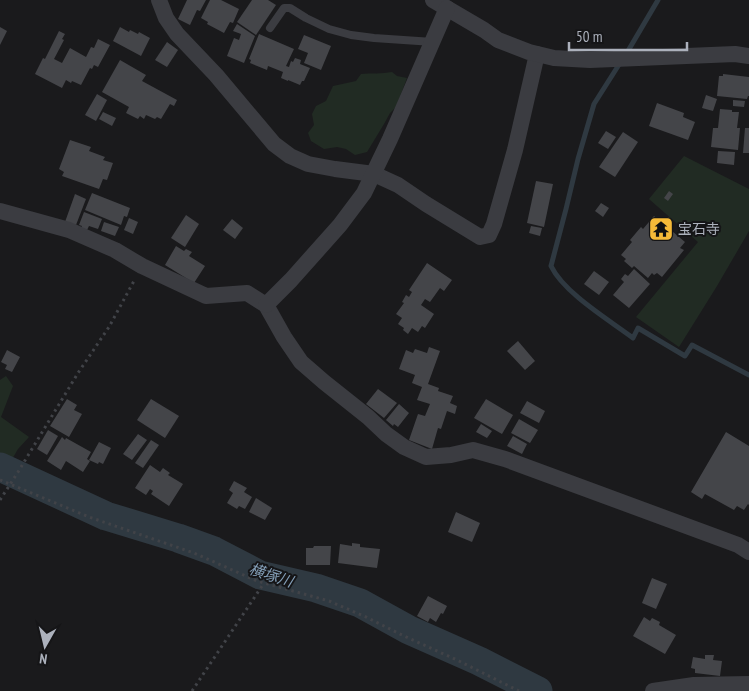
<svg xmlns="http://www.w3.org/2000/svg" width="749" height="691" font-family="'PT Sans Narrow','Noto Sans JP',sans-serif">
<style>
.green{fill:#212b23}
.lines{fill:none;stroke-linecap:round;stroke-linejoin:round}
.stream{stroke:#2f3941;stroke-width:5}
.river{stroke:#2f3941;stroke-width:29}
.building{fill:#444549}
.path{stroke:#414348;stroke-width:3;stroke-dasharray:2.5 4;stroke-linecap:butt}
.service{stroke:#3b3c41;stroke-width:8}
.minor{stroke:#3b3c41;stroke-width:16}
.labels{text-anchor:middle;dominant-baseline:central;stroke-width:4;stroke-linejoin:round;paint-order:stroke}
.poi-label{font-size:14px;fill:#acb1bc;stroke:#151517;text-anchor:start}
.water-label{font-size:15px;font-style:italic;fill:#839eb7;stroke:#151517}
</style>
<rect width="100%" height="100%" fill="#1a1a1c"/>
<!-- green -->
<g class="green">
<path d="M 392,72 L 397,76 L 407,78 L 396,107 L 390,113 L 384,124 L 367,152 L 355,155 L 346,149 L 337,147 L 324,149 L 311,141 L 308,133 L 314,125 L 312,114 L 316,106 L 326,101 L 333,86 L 356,81 L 361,74 C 371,73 382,74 392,72 Z"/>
<polygon points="684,156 749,189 749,231 717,286 679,347 636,317 698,242 649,199"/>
<polygon points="6,376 13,386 1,417 29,437 18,449 11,461 0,467 0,380"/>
</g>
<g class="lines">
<!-- stream -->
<g class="stream">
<polyline points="625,56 658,0"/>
<path d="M 620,63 L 594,104 L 578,159 L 566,209 L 551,266 C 564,293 609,320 633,338 L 638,328 L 685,356 L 692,345 L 749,375"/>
</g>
<!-- river -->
<polyline class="river" points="0,467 106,516 178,538 214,551 260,575 316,588 360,603 409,630 479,661 538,691"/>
</g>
<!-- building -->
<g class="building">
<polygon points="187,0 206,0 200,11 197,10 190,25 178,19"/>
<polygon points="210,0 221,0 239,9 233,23 230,22 224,33 207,24 208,22 201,18"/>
<polygon points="252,0 268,0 276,5 256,35 237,22"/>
<polygon points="237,24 255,36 244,63 227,56 234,38 239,40 241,34 233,31"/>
<polygon points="0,27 7,31 0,45"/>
<polygon points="120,27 129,32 130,30 138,34 139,32 150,38 141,56 113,41"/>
<polygon points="59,31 65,34 62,39 64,40 54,59 62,63 70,48 86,57 91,47 94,48 98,39 110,45 98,67 94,65 92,69 90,68 81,85 72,81 71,83 66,80 62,88 35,74 43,58 45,59"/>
<polygon points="259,34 294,49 286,66 289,67 291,61 293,62 295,58 301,60 300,64 310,68 304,81 302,81 300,85 288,80 288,81 281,78 283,72 268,66 267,70 250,63 251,60 249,59"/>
<polygon points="304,35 331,46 321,70 304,63 308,53 298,49"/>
<polygon points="167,42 178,50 167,67 155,60"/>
<polygon points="120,60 146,75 142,81 177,100 174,106 170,104 161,119 157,117 155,119 146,115 144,119 140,116 138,119 126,113 129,107 102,92"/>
<polygon points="723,74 749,77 749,96 748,96 747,99 717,96 719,76 723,76"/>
<polygon points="97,94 107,100 96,121 85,115"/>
<polygon points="706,95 717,99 713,111 702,108"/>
<polygon points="733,100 745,101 744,107 733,106"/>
<polygon points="657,103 684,113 683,117 695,122 688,140 649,126"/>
<polygon points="720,109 732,110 732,112 739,112 737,128 740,128 738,150 711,147 713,128 718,128"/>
<polygon points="103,112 116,118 112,126 99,119"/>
<polygon points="745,128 749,128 749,153 743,153"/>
<polygon points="606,131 616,137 608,149 598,143"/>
<polygon points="623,132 638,142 615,177 599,167"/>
<polygon points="70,140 91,147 89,151 105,157 103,160 113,163 107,180 103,179 99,189 62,176 64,172 59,169"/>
<polygon points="718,151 735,152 734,165 717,163"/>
<polygon points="536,181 553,184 544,227 527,223"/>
<polygon points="669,191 673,194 668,201 664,198"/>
<polygon points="92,193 130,208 127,217 124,216 121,225 85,210"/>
<polygon points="75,194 86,199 76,225 65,222"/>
<polygon points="601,203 609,208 603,217 595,211"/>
<polygon points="84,212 102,219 98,229 89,226 87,230 81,228 82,226 79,225"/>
<polygon points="186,215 199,224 185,247 171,238"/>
<polygon points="654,216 685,242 680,248 684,250 662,277 657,273 654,275 652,273 648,278 634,266 632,268 624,261 626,259 621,255 632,242 630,240 641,227 643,229"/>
<polygon points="129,218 138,222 133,234 124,230"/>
<polygon points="232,219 243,228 235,239 223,230"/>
<polygon points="104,222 119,227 115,236 101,231"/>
<polygon points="531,226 542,228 540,236 529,233"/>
<polygon points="176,246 184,251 186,249 192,252 189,256 205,266 194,283 165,265"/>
<polygon points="427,263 452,280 444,291 440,288 430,302 425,299 421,305 434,314 425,328 422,326 418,332 412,328 408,334 403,330 404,328 398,324 402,318 396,314 404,303 402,302 406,295 409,297 412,292 409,290"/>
<polygon points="634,269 650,284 629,308 613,295 624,282 621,279 625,274 628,276"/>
<polygon points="594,271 609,282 599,295 584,284"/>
<polygon points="518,341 535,361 525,370 507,351"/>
<polygon points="429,347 440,351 428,384 439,388 438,391 453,396 450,403 457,406 455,414 447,411 441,429 438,428 432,449 409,440 418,414 425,416 430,404 417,400 422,387 412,383 415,375 399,369 406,350 413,353 415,349 427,353"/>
<polygon points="7,350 20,357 12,372 5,369 7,365 1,362"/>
<polygon points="378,389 397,403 384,418 366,404"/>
<polygon points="67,399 77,405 74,410 82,414 69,437 50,426"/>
<polygon points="151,399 179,416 165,438 137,420"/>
<polygon points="486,399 513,415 502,434 474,418"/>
<polygon points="527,401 545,411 539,423 520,413"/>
<polygon points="399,404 409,413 398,427 394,424 393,426 386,420"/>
<polygon points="519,419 538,430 530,443 511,433"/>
<polygon points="481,424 492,431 487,438 476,432"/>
<polygon points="48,430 58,436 47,455 37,449"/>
<polygon points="726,432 749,446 749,505 748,504 744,510 737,506 734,510 705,494 702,499 691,492"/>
<polygon points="138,434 147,440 132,460 123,454"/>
<polygon points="513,436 527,444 522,454 507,446"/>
<polygon points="62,437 65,440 66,438 91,452 87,459 90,461 83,472 66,461 61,470 47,461"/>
<polygon points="151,440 159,445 143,468 135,463"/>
<polygon points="99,442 111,448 103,464 99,462 98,464 89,460"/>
<polygon points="150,465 160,472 163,468 170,473 168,475 183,484 169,506 151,494 153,491 150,489 146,495 135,488"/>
<polygon points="234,481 247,488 244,492 252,497 245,509 239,506 237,509 227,503 233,493 229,490"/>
<polygon points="256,498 272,508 265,520 249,512"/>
<polygon points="456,512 480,523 472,542 448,532"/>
<polygon points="352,543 360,544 360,547 380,549 377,568 338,563 340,544 352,546"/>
<polygon points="314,546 331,546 330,565 306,565 306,548 313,548"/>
<polygon points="652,578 667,584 656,609 642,603"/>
<polygon points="428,596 447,606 443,614 441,613 436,622 430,618 428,622 417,616"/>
<polygon points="644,617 650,621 652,618 660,622 659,625 676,635 665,654 633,636"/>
<polygon points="705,655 714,655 713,660 722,661 720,676 695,673 695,669 691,668 693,657 705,659"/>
</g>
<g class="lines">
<!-- path -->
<g class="path">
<polyline points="0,480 89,517 194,553 257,581 329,601 366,617 404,636 457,660 519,691"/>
<polyline points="0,500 18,472 78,373 109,327 135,279"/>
<polyline points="192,691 264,583"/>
</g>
<!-- service -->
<polyline class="service" points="270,28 284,8 290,8 306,18 329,29 351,35 374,38 433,42"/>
<!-- minor -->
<g class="minor">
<polyline points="159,0 166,18 177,34 216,75 274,144 290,156 308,164 335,169 374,174 398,185 426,204 480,237 489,235 494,224 515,150 537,54"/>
<polyline points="433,0 484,30 498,40 529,52 554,58 590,60 735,54 749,56"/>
<polyline points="0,211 69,230 115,250 142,266 206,296 247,293 266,305 284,337 301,362 324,382 368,417 386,434 404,447 426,457 451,455 473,450 505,459 738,545 749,552"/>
<polyline points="266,305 291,280 340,225 364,193 390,139 447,8"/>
<polyline points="653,691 694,685 749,684"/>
</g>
</g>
<!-- icons -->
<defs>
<symbol id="temple-square" viewBox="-11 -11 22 22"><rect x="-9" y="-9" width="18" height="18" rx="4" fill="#f6ba38" stroke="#151517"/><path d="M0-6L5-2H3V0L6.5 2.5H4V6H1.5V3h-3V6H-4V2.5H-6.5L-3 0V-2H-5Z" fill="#111"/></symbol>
</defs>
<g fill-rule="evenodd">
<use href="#temple-square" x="647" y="215" width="28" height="28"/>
</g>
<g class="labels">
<!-- poi labels -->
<g class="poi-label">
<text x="678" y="229">宝石寺</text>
</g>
<!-- water labels -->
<g class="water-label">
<text transform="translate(271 575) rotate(18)">横塚川</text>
</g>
</g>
<!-- north arrow -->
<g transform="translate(45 646) rotate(188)" stroke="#151517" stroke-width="4" paint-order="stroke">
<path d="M0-4L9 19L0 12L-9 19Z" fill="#acb1bc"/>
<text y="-8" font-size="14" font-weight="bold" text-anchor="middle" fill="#acb1bc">N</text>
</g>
<!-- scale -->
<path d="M569 42v8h118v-8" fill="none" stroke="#acb1bc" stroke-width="2.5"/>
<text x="576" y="42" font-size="15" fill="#acb1bc" stroke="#151517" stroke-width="4" paint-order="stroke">50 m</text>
</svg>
